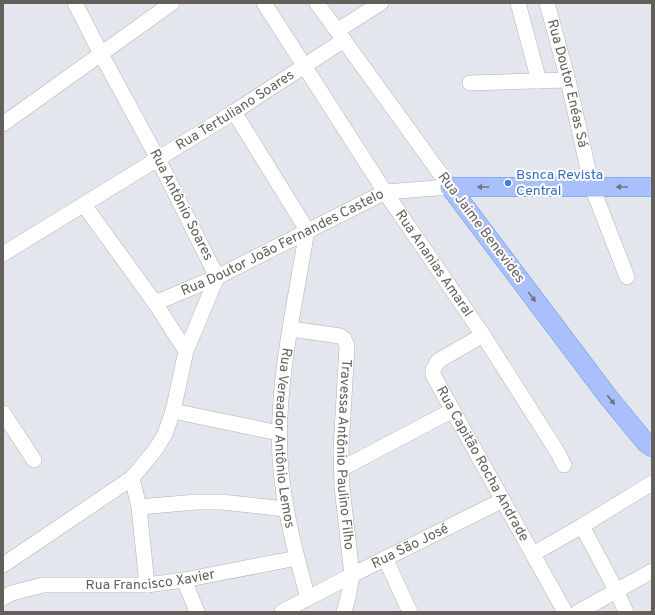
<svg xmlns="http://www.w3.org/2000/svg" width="655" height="615" font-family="Overpass,sans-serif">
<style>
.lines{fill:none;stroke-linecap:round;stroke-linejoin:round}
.minor-casing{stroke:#b5b2af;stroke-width:16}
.major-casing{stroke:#5e95ec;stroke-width:20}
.minor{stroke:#fff;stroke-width:15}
.major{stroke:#aac0fc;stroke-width:19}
.oneway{fill:#71727b}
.shop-dot{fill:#3f7fe0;stroke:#fff;stroke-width:1.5}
.labels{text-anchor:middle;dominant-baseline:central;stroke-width:4;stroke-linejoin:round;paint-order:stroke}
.street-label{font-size:14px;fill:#635f5b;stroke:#fff}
.shop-label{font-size:14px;fill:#366cbe;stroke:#fff;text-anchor:start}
</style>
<rect width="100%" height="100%" fill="#e3e6ed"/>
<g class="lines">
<defs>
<g id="minor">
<path id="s1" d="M 264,3 L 385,192 L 483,335 L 558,453 L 564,465"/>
<polyline points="317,3 450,187"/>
<polyline points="518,3 539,81"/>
<path id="s2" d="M 547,3 L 568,80 L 592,187 L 627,277"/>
<polyline points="338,30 381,3"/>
<polyline points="470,83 568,80"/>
<path id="s3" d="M 234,112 L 307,230 C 295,305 276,382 280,458 C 283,506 295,552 308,598"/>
<polyline points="3,124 172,3"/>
<polyline points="84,205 155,303 186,351"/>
<path id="s4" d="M 3,254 L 234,112 L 344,40"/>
<path id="s5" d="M 155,303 L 217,277 L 385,192 L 450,187"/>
<path id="s6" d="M 291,329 L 340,336 L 344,339 L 347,346 L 341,449 L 342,487 L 352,575 L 348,598 L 344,612"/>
<path id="s7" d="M 483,335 L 438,361 L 433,370 L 433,375 L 565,612"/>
<polyline points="173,411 279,433"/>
<polyline points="3,413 34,460"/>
<polyline points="341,469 453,410"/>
<polyline points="132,478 139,507 147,585"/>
<polyline points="139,507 196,502 222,502 286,509"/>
<polyline points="582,526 616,590 626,612"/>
<polyline points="533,554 582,526 652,483"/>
<polyline points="385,558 410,612"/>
<polyline points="3,565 132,478 156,449 165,434 173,411 186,351 217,277 158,159 101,54 75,3"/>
<polyline points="184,580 197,612"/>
<path id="s8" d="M 3,598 L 12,593 L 43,585 L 147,585 L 184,580 L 297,558"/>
<path id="s9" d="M 282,612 L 352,575 L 503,500"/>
<polyline points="578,612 652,571"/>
</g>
<g id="major">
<polyline points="450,187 609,398 646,443 652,447"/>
<polyline points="450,187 652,187"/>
</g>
</defs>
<!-- minor casing -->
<use href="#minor" class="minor-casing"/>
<!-- major casing -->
<use href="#major" class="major-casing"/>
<!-- minor -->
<use href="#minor" class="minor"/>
<!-- major -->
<use href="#major" class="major"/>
</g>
<!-- one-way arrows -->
<defs><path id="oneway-solid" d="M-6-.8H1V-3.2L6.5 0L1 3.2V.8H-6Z"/></defs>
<g class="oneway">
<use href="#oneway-solid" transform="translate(483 187) rotate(180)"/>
<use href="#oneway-solid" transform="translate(622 187) rotate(-180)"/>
<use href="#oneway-solid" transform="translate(532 297) rotate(53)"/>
<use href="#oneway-solid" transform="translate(611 400) rotate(51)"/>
</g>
<!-- markers -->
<circle class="shop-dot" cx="508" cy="183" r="4"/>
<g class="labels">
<!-- street labels -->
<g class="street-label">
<text stroke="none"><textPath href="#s2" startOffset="83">Rua Doutor Enéas Sá</textPath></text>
<text stroke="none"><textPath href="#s4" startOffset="273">Rua Tertuliano Soares</textPath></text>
<text transform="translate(181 205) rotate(63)">Rua Antônio Soares</text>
<text transform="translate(481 228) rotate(53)">Rua Jaime Benevides</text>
<text stroke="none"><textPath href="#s5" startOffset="141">Rua Doutor João Fernandes Castelo</textPath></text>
<text stroke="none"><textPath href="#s1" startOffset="311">Rua Ananias Amaral</textPath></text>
<text stroke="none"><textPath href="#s3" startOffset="349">Rua Vereador Antônio Lemos</textPath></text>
<text stroke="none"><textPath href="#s6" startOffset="171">Travessa Antônio Paulino Filho</textPath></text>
<text stroke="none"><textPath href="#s7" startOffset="169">Rua Capitão Rocha Andrade</textPath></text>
<text stroke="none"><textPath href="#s9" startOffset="144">Rua São José</textPath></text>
<text stroke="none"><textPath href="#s8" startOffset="150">Rua Francisco Xavier</textPath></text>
</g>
<!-- shop labels -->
<g class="shop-label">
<text x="516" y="175">Bsnca Revista<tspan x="516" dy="16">Central</tspan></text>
</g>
</g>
<!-- border -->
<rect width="655" height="615" fill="none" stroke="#635f5b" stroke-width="8"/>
</svg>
